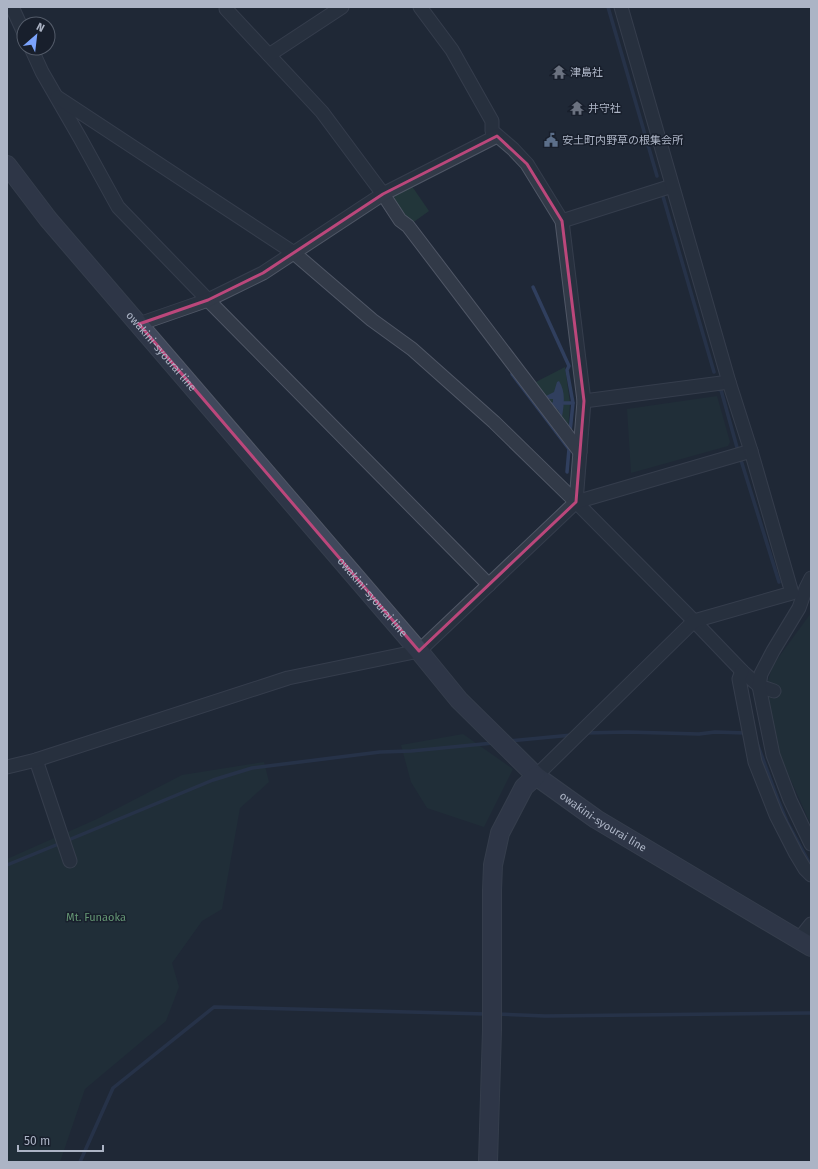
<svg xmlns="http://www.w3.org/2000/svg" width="818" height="1169" font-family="'Fira Sans','Noto Sans JP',sans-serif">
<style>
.green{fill:#22363a}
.water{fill:#303f5e}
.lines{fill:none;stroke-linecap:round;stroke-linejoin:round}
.stream{stroke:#303f5e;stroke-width:3.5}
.street-casing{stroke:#505766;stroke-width:15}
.secondary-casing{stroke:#505766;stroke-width:20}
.street{stroke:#323a48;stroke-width:13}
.secondary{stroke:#40485b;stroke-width:18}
.marked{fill:none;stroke:#bb477b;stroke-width:3;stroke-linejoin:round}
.labels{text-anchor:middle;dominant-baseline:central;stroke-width:3;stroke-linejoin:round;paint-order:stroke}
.poi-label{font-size:11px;fill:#acb4c5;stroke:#181f2c;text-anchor:start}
.street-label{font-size:11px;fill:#acb4c5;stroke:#181f2c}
.park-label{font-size:11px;fill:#649673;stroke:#181f2c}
</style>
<rect width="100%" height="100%" fill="#1f2837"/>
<!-- green -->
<g class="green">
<polygon points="407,179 429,211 408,226 391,202 395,198 390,191"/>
<polygon points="565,367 570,403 568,432 532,384"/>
<polygon points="717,396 730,442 728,446 631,473 627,409"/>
<polygon points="811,613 811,825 759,709 773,665"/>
<polygon points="463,734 513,769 484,827 427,808 411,782 401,745"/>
<polygon points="264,762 269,782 240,808 222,909 202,921 172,963 179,987 166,1021 85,1089 60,1162 7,1162 7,859 97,819 182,775"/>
</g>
<!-- water -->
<path class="water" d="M 559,381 C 566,392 564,405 562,417 L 558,410 L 550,404 L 553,402 L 553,399 L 547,399 L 546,396 L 554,392 L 557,382 Z"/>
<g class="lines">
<!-- stream -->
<g class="stream">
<polyline points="608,7 657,176"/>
<polyline points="662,193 714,372"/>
<polyline points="533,287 569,366 567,370 573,403 570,432"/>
<polyline points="512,374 569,449 567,472"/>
<polyline points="717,389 721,390 738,451"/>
<polyline points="564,403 573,403"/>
<polyline points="740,457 779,582"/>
<polyline points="584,733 627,732 699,734 715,732 746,733"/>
<polyline points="509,741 572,735"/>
<polyline points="757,743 778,800 787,822 811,866"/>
<polyline points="66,841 213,780 252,768 380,752 411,751 493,743"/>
<polyline points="7,865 61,843"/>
<polyline points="496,1014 545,1016 811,1013"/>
<polyline points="80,1162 113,1088 214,1007 486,1014"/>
</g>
<defs>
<g id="street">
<polyline points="12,7 24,33"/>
<polyline points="420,7 452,50 492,121 492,131 513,149 527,164 562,221 584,401 576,502"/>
<polyline points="226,9 322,112 383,194 400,220 408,226 580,452"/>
<polyline points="31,48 42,72 80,138 118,207 208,300 489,585"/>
<polyline points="269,55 342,7"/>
<polyline points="57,97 294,253 372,320 412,349 494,422 576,502 694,621 742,671 759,686 774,691"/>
<polyline points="562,221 672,186"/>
<polyline points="139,324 208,300 263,273 383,194 497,136"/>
<polyline points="584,401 729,382"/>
<polyline points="811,578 806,588 799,608 773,651 761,674 759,686 773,755 790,800 811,844"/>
<polyline points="742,671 739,679 755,762 776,815 796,854 805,869 811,875"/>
<polyline points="36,760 70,861"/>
<polyline points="7,767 36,760 288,678 419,651 576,502 751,451"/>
<polyline points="536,776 694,621 792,593 751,451 729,382 621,7"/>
<polyline points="799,939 811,924"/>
</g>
<g id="secondary">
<path id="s1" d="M 7,165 L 48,219 L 419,651 L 459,700 L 536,776 L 596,819 L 811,947"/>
<polyline points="488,1162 492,1030 492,890 493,865 500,833 524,787 536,776"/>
</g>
</defs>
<!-- street casing -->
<use href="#street" class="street-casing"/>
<!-- secondary casing -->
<use href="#secondary" class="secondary-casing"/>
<!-- street -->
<use href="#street" class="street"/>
<!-- secondary -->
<use href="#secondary" class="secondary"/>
</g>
<!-- marked area -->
<path d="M0 0H818V1169H0ZM 497,136 L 527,164 L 562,221 L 584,401 L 576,502 L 419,651 L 139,324 L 208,300 L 263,273 L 383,194 Z" fill="#1f2837" fill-opacity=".55" fill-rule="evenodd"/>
<path class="marked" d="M 497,136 L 527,164 L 562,221 L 584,401 L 576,502 L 419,651 L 139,324 L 208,300 L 263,273 L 383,194 Z"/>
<!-- icons -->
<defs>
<symbol id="temple-bare" viewBox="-9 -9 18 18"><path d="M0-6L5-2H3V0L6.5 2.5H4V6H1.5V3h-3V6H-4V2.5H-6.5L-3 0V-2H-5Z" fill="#6b7280" stroke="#181f2c" stroke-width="2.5" paint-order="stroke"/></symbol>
<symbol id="civic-bare" viewBox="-9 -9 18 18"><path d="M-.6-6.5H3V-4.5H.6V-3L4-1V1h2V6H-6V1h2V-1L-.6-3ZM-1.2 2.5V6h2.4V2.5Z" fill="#5c6f8a" stroke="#181f2c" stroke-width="2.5" paint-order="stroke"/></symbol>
</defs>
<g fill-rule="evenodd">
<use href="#temple-bare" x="549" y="62" width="20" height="20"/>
<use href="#temple-bare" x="567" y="98" width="20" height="20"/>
<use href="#civic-bare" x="541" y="130" width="20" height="20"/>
</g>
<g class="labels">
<!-- poi labels -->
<g class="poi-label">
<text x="570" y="72">津島社</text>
<text x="588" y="108">井守社</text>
<text x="562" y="140">安土町内野草の根集会所</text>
</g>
<!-- street labels -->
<g class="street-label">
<text stroke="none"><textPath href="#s1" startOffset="242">owakini-syourai line</textPath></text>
<text stroke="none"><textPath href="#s1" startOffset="566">owakini-syourai line</textPath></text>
<text stroke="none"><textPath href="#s1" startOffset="890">owakini-syourai line</textPath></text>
</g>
<!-- park labels -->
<g class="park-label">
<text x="96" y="917">Mt. Funaoka</text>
</g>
</g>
<!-- border -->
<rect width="818" height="1169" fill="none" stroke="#acb4c5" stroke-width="16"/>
<!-- north arrow -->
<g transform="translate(36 36) rotate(28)"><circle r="19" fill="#181f2c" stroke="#535b69"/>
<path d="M0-3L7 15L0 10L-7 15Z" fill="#7ba3fc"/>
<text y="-6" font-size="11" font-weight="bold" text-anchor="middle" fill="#acb4c5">N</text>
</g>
<!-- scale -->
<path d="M18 1145v6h85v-6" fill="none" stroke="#acb4c5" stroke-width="2"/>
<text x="24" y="1145" font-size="12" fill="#acb4c5" stroke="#181f2c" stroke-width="3" paint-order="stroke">50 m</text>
</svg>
